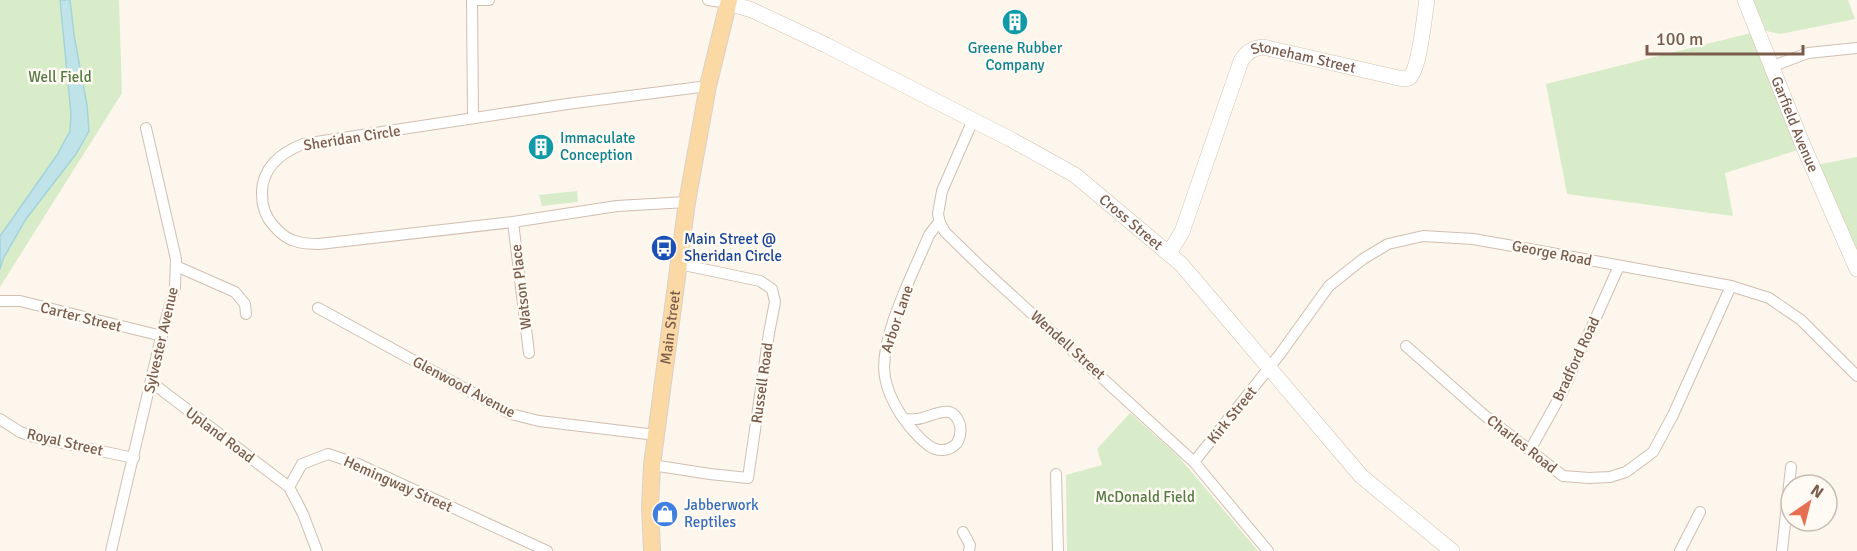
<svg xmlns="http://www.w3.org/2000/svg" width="1857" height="551" font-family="Signika,sans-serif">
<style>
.green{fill:#d8ecc9}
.water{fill:#bfe3e8;stroke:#a5d3da;stroke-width:1.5}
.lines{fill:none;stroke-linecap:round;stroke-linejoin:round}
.street-casing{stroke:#d1beb0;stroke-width:12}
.secondary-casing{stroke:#d6c0b0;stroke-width:16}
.primary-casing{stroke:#dad1cd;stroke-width:18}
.street{stroke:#fff;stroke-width:10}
.secondary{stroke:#fff;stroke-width:15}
.primary{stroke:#fbd9a5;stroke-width:16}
.labels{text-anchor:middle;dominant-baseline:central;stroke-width:5;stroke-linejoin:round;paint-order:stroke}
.culture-label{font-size:15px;fill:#0d838f;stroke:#fffaf3}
.street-label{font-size:15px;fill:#7a5c4d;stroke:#fffaf3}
.park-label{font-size:15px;fill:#537a41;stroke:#fffaf3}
.transit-label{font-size:15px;fill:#164399;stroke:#fffaf3;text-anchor:start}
.shop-label{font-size:15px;fill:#366cbe;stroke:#fffaf3;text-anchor:start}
</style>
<rect width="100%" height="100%" fill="#fdf6ec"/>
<!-- green -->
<g class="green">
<polygon points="0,0 119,0 122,93 0,287"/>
<polygon points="1753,0 1848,0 1855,19 1780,34 1766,31"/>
<polygon points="1751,33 1798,150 1725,173 1733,216 1567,194 1546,84"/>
<polygon points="1857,157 1857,254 1817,165"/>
<polygon points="577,191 578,202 542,206 539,195"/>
<polygon points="1130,413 1179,457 1258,551 1067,551 1066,475 1102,465 1097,449"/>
</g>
<!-- water -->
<polygon class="water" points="60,0 70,0 74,35 87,105 89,131 76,154 26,219 3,259 0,269 0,236 57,155 70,131 71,114"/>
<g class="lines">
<defs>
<g id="street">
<polyline points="472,0 473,118"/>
<polyline points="472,0 489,0"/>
<polyline points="708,0 729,3"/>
<polyline points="1773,66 1808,53 1857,48"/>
<polyline points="973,120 942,191 938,214 940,223 945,232 982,268 1194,462 1268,551"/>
<path d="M 687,202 L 617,206 L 513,222 L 319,244 C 311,244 303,244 295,241 C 286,239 279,232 273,225 C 265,216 262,207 262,195 C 261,169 280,153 303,144 L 567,104 L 708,86"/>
<polyline points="513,222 529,353"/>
<polyline points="176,266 235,292 245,304 246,314"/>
<polyline points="0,301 20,301 162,336"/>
<polyline points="318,308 511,414 539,421 656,435"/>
<polyline points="1406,346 1484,415 1563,476 1589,478 1610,477 1626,472 1653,452 1673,415 1731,286"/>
<polyline points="151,382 289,487 303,514 317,551"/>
<polyline points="0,419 20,432 34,437 134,458"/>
<path d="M 904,419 C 910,419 916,420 922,418 C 935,415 953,402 960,425 C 961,431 960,438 957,443 C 949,452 937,452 928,445 C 917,437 909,426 901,415 C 894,404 887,391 885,377 C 878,339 914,272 929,235 L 939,222"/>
<polyline points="1530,450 1563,391 1619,266"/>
<polyline points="1194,462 1280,354 1329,286 1363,259 1388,244 1423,236 1473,239 1524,248 1731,286 1769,298 1801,320 1857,376"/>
<polyline points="652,465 710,474 748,478 769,333 775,302 772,289 760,281 679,264"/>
<polyline points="1056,474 1058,551"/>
<polyline points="289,487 302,464 328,454 358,464 547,551"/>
<polyline points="963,532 970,545 969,551"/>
<polyline points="111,551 161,337 175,287 176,259 146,128"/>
<polyline points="1680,551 1700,512"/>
<polyline points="1782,551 1791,467"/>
</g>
<g id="secondary">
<path id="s1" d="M 1745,0 L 1802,143 L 1857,269"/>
<path id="s2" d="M 729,3 L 752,10 L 826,45 L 1012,140 L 1075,175 L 1181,264 L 1361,476 L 1452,551"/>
<path id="s3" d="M 1169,253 L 1182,232 L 1241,61 C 1246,52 1253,48 1263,47 L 1403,79 L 1409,78 C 1420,69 1424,16 1427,0"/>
</g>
<g id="primary">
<path id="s4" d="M 652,551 L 650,507 L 652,465 L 687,202 L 708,86 L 729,0"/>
</g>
</defs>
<!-- street casing -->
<use href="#street" class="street-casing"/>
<!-- secondary casing -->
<use href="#secondary" class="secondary-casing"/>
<!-- primary casing -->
<use href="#primary" class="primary-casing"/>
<!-- street -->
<use href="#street" class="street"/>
<!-- secondary -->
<use href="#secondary" class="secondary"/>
<!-- primary -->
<use href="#primary" class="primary"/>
</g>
<!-- icons -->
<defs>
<symbol id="building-disc" viewBox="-11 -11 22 22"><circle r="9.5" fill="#0f9aa8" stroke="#fffaf3"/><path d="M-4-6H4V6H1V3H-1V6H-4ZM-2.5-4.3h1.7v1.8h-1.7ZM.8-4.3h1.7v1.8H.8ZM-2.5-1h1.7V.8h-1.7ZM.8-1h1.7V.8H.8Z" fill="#fff"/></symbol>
<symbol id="bus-disc" viewBox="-11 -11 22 22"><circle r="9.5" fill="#1a4fb4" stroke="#fffaf3"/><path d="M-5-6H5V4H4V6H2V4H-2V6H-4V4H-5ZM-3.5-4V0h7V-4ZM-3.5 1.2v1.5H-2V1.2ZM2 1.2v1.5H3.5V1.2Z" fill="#fff"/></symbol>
<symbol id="shop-disc" viewBox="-11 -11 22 22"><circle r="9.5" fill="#3f7fe0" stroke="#fffaf3"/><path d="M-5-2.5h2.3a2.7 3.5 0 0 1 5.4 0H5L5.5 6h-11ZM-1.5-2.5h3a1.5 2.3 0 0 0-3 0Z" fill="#fff"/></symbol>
</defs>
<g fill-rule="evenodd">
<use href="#building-disc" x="1000" y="7" width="30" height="30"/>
<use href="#building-disc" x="526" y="132" width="30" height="30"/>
<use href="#bus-disc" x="649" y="233" width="30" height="30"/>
<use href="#shop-disc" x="650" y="499" width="30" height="30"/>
</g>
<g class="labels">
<!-- culture labels -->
<g class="culture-label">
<text x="1015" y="48">Greene Rubber<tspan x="1015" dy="17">Company</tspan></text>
<text x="560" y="138" text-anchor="start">Immaculate<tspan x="560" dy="17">Conception</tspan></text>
</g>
<!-- street labels -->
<g class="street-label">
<text stroke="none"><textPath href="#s3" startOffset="274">Stoneham Street</textPath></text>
<text stroke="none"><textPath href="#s1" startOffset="134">Garfield Avenue</textPath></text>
<text transform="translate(352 138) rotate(-9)">Sheridan Circle</text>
<text stroke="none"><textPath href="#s2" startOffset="460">Cross Street</textPath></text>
<text transform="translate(1552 253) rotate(11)">George Road</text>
<text transform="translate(521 287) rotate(-97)">Watson Place</text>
<text transform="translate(81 317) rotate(14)">Carter Street</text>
<text transform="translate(897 319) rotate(-71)">Arbor Lane</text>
<text stroke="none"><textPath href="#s4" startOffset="225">Main Street</textPath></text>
<text transform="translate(161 340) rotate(-77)">Sylvester Avenue</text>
<text transform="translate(1068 345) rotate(42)">Wendell Street</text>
<text transform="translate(1576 359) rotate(-65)">Bradford Road</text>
<text transform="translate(762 383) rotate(-82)">Russell Road</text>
<text transform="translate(464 387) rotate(28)">Glenwood Avenue</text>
<text transform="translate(1232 415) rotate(-51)">Kirk Street</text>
<text transform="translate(220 435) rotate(37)">Upland Road</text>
<text transform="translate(65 442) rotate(13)">Royal Street</text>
<text transform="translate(1522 444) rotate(38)">Charles Road</text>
<text transform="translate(398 484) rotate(24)">Hemingway Street</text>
</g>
<!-- park labels -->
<g class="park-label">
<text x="60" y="77">Well Field</text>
<text x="1145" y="497">McDonald Field</text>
</g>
<!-- transit labels -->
<g class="transit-label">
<text x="684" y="239">Main Street @<tspan x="684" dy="17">Sheridan Circle</tspan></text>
</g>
<!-- shop labels -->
<g class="shop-label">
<text x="684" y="505">Jabberwork<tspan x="684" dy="17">Reptiles</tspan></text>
</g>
</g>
<!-- north arrow -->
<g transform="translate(1809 503) rotate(35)"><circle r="28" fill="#fffaf3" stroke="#cabbb1" stroke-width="1.5"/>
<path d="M0-4.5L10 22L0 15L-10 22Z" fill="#e76f51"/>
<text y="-9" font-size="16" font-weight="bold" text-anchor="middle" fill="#7a5c4d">N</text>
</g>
<!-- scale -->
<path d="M1647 45v9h156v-9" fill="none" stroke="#7a5c4d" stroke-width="3"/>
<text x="1656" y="45" font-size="18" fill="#7a5c4d" stroke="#fffaf3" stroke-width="4.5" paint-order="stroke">100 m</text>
</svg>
